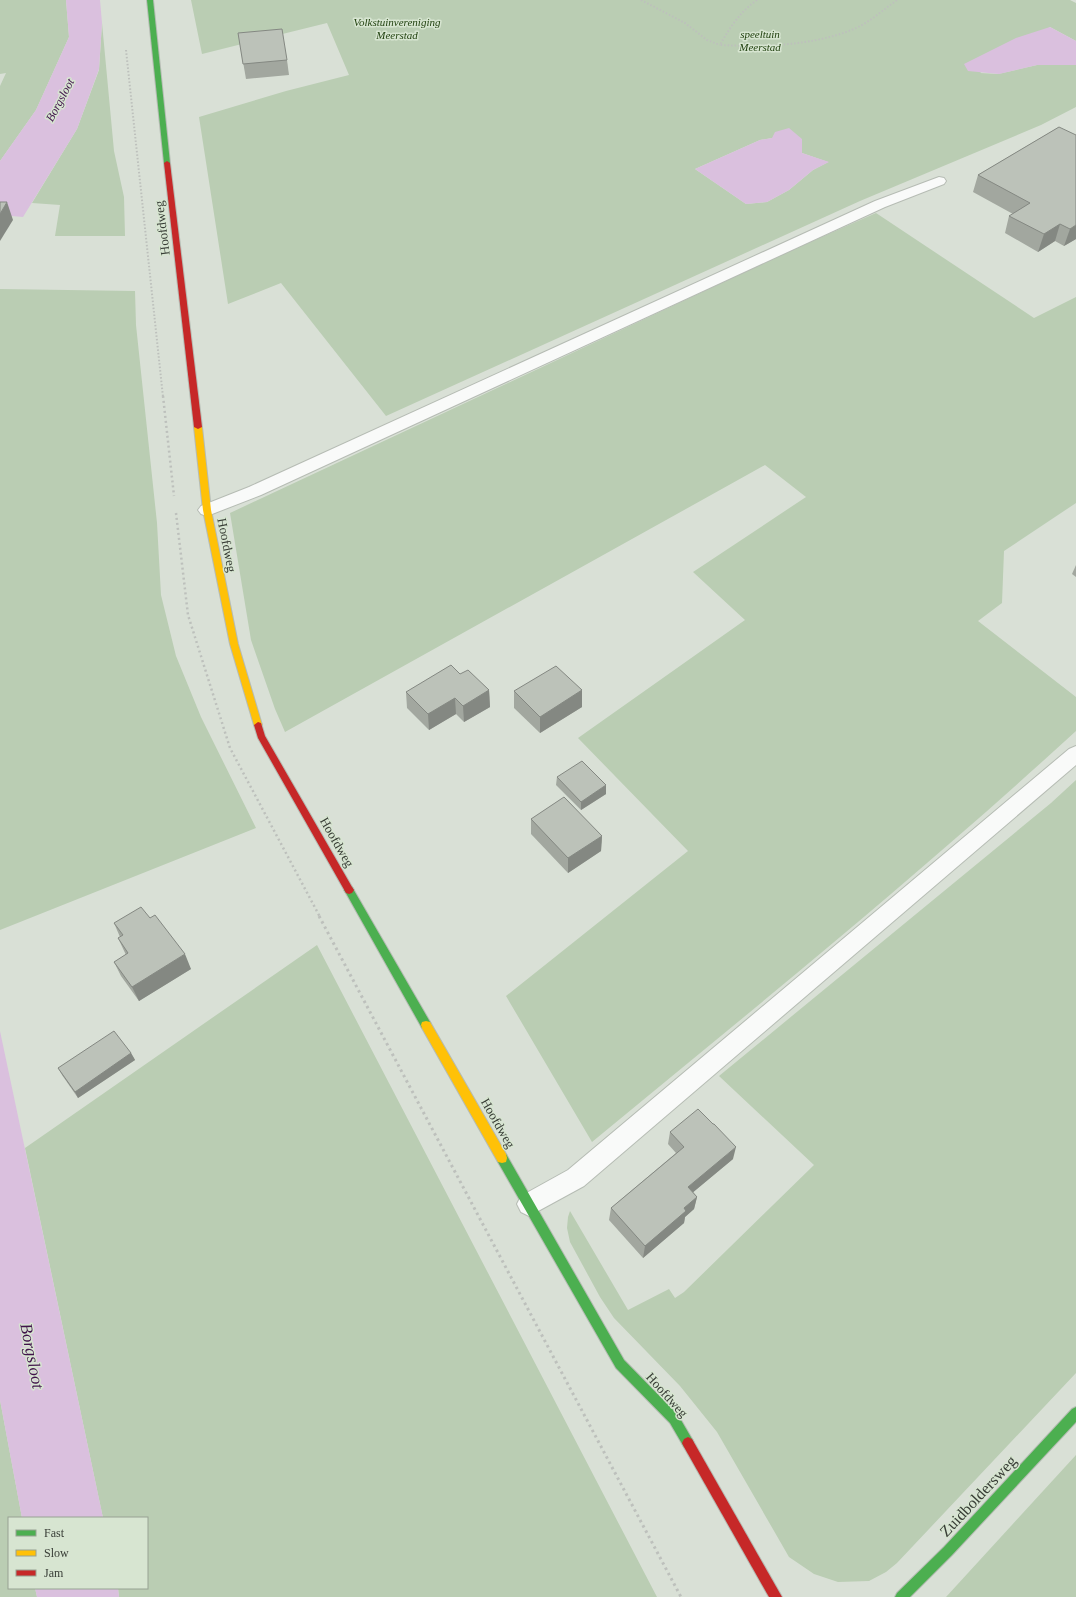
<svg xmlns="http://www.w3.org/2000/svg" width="1076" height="1597" font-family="Georgia,serif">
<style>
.green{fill:#bacdb3;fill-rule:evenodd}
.water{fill:#dac0de}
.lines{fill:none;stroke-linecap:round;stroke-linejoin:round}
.lane-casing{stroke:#b6bcb4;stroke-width:2}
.fast-casing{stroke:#b6bcb4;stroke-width:2}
.slow-casing{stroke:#b6bcb4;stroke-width:2}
.jam-casing{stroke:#b6bcb4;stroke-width:2}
.path-far2{stroke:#bdc0bc;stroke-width:2;stroke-dasharray:1.5 2;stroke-linecap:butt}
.path-far1{stroke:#bdc0bc;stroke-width:2.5;stroke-dasharray:2 3;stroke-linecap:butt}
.path{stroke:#bdc0bc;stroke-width:3;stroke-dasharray:2.5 3.5;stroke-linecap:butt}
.lane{fill:#f9faf9;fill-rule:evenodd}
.fast{fill:#4caf50;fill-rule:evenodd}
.slow{fill:#ffc107;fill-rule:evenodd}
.jam{fill:#c62828;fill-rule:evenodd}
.wall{fill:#a2a79f}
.shaded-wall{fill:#848882}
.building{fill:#bcc2b9;stroke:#848882}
.labels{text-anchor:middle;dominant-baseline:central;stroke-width:3;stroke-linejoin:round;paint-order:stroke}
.far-park-label{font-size:11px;font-style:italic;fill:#1c3d0a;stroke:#d7e5d1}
.far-water-label{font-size:12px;font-style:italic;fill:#41134b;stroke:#d7e5d1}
.street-label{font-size:13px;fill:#383d36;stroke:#d7e5d1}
.near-street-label{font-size:16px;fill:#383d36;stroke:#d7e5d1}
.near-water-label{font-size:17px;font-style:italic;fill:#41134b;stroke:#d7e5d1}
</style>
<rect width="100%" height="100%" fill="#d9e0d6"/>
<!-- green -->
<g class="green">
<polygon points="0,0 66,0 69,37 36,110 0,161 0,86 6,73 0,74"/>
<path d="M 191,0 L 1070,0 L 1076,3 L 1076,41 L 1050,27 L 980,73 L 998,74 L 1037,65 L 1076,65 L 1076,107 L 1041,125 L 860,201 L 386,416 L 281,283 L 228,304 L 199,117 L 286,91 L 349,75 L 327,23 L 202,54 ZM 772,138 L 802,153 L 828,162 L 813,170 L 789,190 L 767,202 L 746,204 L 695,169 L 760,140 Z"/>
<polygon points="102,23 114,151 124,197 125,236 55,236 60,205 32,203 77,129 99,70"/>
<path d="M 876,213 L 1034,318 L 1076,297 L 1076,503 L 1004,551 L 1002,603 L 978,621 L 1076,697 L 1076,731 C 920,874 755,1008 592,1142 L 506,996 L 688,851 L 578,738 L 745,620 L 693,572 L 806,497 L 765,465 L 285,732 L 275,709 L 251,640 L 230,513 L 792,250 Z"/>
<polygon points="0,289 135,291 136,325 157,523 161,595 176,656 201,717 256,828 0,930"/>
<polygon points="1076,780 1076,1373 897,1563 886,1572 869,1581 838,1582 814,1574 789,1557 717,1432 680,1386 614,1318 600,1297 570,1242 567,1228 568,1217 570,1211 628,1310 669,1289 675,1298 684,1292 814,1165 719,1076 1051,803"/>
<polygon points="317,945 657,1597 119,1597 118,1588 147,1588 147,1518 103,1518 25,1148"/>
<polygon points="0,1400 22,1518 9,1518 9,1588 35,1588 37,1597 0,1597"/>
<polygon points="1076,1455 1076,1597 946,1597"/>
</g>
<!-- water -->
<g class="water">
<polygon points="66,0 100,0 102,23 99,69 77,129 23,217 0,215 0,161 36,110 69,37"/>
<polygon points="1050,27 1076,41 1076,65 1037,65 999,74 968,71 964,64 1016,38"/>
<polygon points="789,128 802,139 802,153 829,162 813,170 789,190 767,202 746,204 695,169 760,140 772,138 775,132"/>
<polygon points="0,1031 103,1518 22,1518 0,1400"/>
<polygon points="35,1588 118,1588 119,1597 37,1597"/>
</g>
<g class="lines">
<defs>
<g id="lane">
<polygon points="939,177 944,178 946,181 944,184 885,207 261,495 207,516 201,514 198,510 201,506 249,487 875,201"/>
<polygon points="1076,746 1076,765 584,1186 529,1216 521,1212 517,1204 521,1196 568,1170 1069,749"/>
</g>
<g id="fast">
<polygon points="147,0 153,0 170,163 167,165 164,163"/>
<polygon points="349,886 352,887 430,1022 431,1025 430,1028 426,1029 422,1028 346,893 344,890 346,887"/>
<polygon points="502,1153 506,1154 624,1360 678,1415 692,1439 694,1443 692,1447 688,1449 684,1447 670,1423 616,1368 498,1162 497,1158 498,1154"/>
<polygon points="1076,1407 1076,1422 952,1555 910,1597 895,1597 897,1593 944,1547 1072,1409"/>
</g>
<g id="slow">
<polygon points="195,425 198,425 202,427 211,510 238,644 262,725 258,728 254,725 230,644 203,510 194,427"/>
<polygon points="426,1021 430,1022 506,1154 507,1158 506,1162 502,1163 498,1162 422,1028 421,1025 422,1022"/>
</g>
<g id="jam">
<polygon points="167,161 170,163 202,427 198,429 194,427 164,163"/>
<polygon points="258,722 261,723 265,736 352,887 354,890 352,893 349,894 346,893 258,738 254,725"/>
<polygon points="688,1437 692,1439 782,1597 769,1597 684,1447 682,1443 684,1439"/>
</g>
</defs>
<!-- lane casing -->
<use href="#lane" class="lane-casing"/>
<!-- fast casing -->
<use href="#fast" class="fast-casing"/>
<!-- slow casing -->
<use href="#slow" class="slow-casing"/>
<!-- jam casing -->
<use href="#jam" class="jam-casing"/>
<!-- path-far2 -->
<g class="path-far2">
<polyline points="641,0 685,23 707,40 720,45"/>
<path d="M 757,0 C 740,12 730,27 720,45 C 764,47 812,46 854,29 C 870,22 883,10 897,0"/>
<polyline points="126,50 163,397"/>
</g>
<!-- path-far1 -->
<g class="path-far1">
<polyline points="163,396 174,496"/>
<polyline points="176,513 188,615 230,748 320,917"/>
</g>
<!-- path -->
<polyline class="path" points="319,916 681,1597"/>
<!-- lane -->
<use href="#lane" class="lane"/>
<!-- fast -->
<use href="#fast" class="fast"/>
<!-- slow -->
<use href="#slow" class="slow"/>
<!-- jam -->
<use href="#jam" class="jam"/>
</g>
<!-- wall -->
<g class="wall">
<polygon points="238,33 287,60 289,75 246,79"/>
<polygon points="1059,127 1076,239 1064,246 1055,241 1038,252 1005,233 1009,216 1013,214 973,192 978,175"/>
<polygon points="1076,565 1076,577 1072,574"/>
<polygon points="460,674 489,690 490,707 464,722 456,714 429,730 407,708 406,692"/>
<polygon points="582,690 582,707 540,733 514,708 514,691"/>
<polygon points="557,777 606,794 581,810 556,785"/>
<polygon points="531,819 602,836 601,851 568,873 531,834"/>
<polygon points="114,923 191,969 139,1001 121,976 114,962 126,955 118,938 120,937"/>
<polygon points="131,1053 135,1060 78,1098 62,1075 58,1068"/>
<polygon points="670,1132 733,1159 693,1192 697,1197 694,1209 685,1217 684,1223 643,1258 609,1220 611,1208 676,1153 668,1144"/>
</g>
<!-- shaded-wall -->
<g class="shaded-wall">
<polygon points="7,202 13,220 0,241 0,214"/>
<polygon points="1060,224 1055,241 1038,252 1044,234"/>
<polygon points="1076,225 1076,239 1064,246 1070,229"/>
<polygon points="489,690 490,707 464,722 463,706"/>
<polygon points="582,690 582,707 540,733 540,717"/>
<polygon points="455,698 456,714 429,730 428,714"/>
<polygon points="606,785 606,794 581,810 581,802"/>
<polygon points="602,836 601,851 568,873 568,858"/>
<polygon points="185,954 191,969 139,1001 132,987"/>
<polygon points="131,1053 135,1060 78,1098 75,1092"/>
<polygon points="736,1147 733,1159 685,1199 688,1187"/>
<polygon points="697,1197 694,1209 685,1217 684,1223 643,1258 645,1246 684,1208"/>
</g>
<!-- building -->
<g class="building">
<polygon points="282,29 287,60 243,64 238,33"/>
<polygon points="1059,127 1076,135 1076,225 1070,229 1060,224 1044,234 1009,216 1030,203 978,175"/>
<polygon points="0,202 7,202 0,214"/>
<polygon points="451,665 460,674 468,670 489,690 463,706 455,698 428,714 406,692"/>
<polygon points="556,666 582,690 540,717 514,691"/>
<polygon points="582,761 606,785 581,802 557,777"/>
<polygon points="564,797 602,836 568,858 531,819"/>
<polygon points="141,907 150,918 155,915 185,954 132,987 114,962 128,953 118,938 123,935 114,923"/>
<polygon points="114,1031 131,1053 75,1092 58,1068"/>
<polygon points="698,1109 713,1124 714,1124 736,1147 688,1187 697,1197 684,1208 686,1211 645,1246 611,1208 684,1147 670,1132"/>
</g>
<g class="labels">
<!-- far-park labels -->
<g class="far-park-label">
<text x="397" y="22">Volkstuinvereniging<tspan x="397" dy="13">Meerstad</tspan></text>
<text x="760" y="34">speeltuin<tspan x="760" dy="13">Meerstad</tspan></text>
</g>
<!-- far-water labels -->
<g class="far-water-label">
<text transform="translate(60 100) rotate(-62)">Borgsloot</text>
</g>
<!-- street labels -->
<g class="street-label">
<text transform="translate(162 228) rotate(-97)">Hoofdweg</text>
<text transform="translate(227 545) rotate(79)">Hoofdweg</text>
<text transform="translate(337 842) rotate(60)">Hoofdweg</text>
<text transform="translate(498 1123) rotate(60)">Hoofdweg</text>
<text transform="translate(667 1395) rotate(48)">Hoofdweg</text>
</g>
<!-- near-street labels -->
<g class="near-street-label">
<text transform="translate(978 1496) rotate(-47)">Zuidboldersweg</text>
</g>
<!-- near-water labels -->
<g class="near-water-label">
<text transform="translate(32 1356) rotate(79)">Borgsloot</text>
</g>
</g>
<!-- legend -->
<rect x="8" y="1517" width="140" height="72" fill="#d7e5d1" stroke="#97a293"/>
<rect x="16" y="1530" width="20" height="6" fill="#4caf50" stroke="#97a293"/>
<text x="44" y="1537" font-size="12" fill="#383d36">Fast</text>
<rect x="16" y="1550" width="20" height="6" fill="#ffc107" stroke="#97a293"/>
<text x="44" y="1557" font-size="12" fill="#383d36">Slow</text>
<rect x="16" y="1570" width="20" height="6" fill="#c62828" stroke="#97a293"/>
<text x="44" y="1577" font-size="12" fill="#383d36">Jam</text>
</svg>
